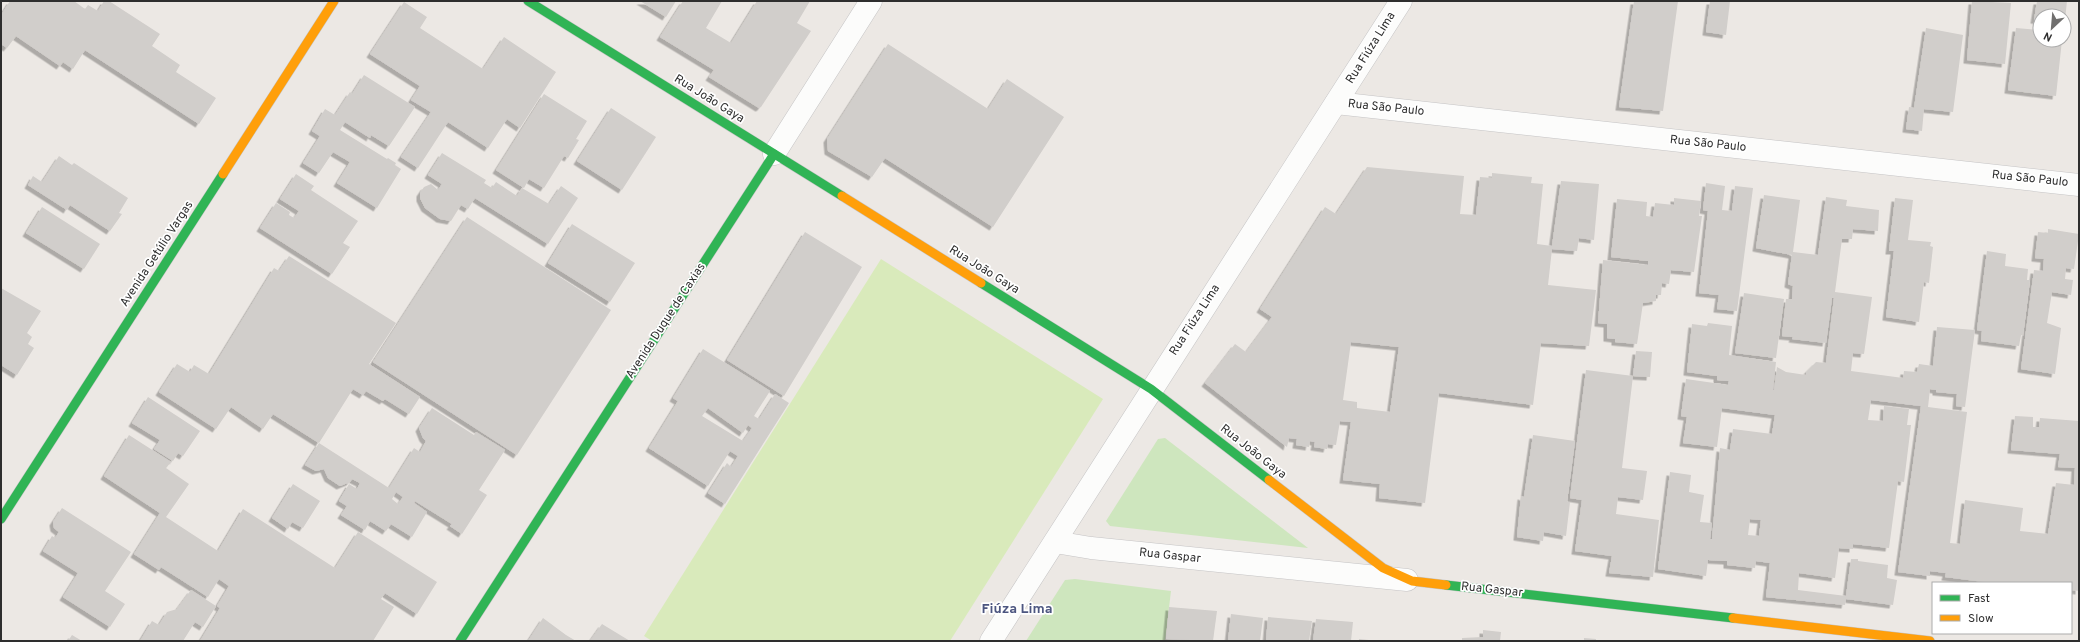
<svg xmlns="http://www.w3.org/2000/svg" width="2080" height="642" font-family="Overpass,sans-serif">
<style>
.green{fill:#cee6be}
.pitch{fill:#d9eabb}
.building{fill:#d1cecb;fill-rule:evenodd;filter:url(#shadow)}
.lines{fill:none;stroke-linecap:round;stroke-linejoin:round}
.street-casing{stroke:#c5c4c5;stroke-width:23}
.fast-casing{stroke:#c5c4c5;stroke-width:10}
.slow-casing{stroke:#c5c4c5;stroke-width:10}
.street{stroke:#fcfcfb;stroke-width:22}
.fast{stroke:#30b455;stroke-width:9}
.slow{stroke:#ff9f0a;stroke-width:9}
.labels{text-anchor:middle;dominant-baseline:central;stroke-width:3.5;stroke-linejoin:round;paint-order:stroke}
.street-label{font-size:12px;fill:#2e2e2e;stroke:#fff}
.quarter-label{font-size:14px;font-weight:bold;fill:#4d5680;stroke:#fff}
</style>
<defs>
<filter id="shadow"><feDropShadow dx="-3.5" dy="3.5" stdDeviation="0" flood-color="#0004"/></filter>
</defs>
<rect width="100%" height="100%" fill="#ece8e4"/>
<!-- green -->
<g class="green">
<polygon points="1165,438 1308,548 1110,526 1106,521 1158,439"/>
<polygon points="1075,579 1171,591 1165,641 1026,641 1065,580"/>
</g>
<!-- pitch -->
<polygon class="pitch" points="881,259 1103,399 950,641 652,641 644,636"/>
<!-- building -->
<g class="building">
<polygon points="10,1 74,1 85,9 88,5 98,11 104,1 109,1 160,34 152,46 180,65 176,72 216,98 199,124 85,50 73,69 63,62 60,66 16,36 7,48 1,44 1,15"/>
<polygon points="640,1 676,1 666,17"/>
<polygon points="683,1 722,1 706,28 731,43 757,1 810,1 797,23 811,31 761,107 759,108 709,77 714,70 660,37"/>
<polygon points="1634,1 1678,1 1663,111 1619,107"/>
<polygon points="1710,1 1730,1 1726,35 1706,32"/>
<polygon points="1972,1 2011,3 2005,64 1967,60"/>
<polygon points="2037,1 2067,1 2065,20 2064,16 2040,16 2040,21 2034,20"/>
<polygon points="404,2 427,17 420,28 483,69 504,37 556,72 520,128 507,119 488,148 448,122 418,168 401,157 431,112 411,100 420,86 370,54"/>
<polygon points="1926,28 1963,35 1953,112 1924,109 1922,131 1906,129 1909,107 1914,108"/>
<polygon points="2016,28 2040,30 2040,40 2062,40 2056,96 2008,90"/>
<polygon points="888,44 988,109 1007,79 1064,117 993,227 885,158 872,177 828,151 827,139"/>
<polygon points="364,75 415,107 389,146 371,135 370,138 345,122 340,130 387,159 388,158 396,163 395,165 401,169 377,208 337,183 350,162 333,152 319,173 303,163 320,136 312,131 325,109 335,115 350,92 352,94"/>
<polygon points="544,94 587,121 576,139 579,140 568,158 564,156 544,188 529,179 524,188 496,170"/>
<polygon points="611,108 656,137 622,190 577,161"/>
<polygon points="442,153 486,180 484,183 492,188 496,182 517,196 522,188 549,204 561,186 578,198 548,244 475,198 468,209 461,205 451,221 440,219 425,208 420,198 420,193 424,187 431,184 438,190 442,184 428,175"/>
<polygon points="59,156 72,165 74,163 128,198 119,213 122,214 110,231 70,205 67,210 28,185 33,176 42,182"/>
<path d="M 1367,167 L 1464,176 L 1460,214 L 1476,215 L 1480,177 L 1492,178 L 1492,173 L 1532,177 L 1531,183 L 1543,184 L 1537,244 L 1552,246 L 1561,181 L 1599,184 L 1594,240 L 1579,238 L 1577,251 L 1552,249 L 1548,285 L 1596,290 L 1589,346 L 1541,343 L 1533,405 L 1439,393 L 1425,503 L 1379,498 L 1380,484 L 1343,480 L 1351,422 L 1340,421 L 1336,445 L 1328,444 L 1327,449 L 1314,447 L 1315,442 L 1310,441 L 1309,447 L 1296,445 L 1297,439 L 1289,438 L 1287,447 L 1205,383 L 1235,344 L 1246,352 L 1272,317 L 1260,309 L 1325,207 L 1336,214 ZM 1351,342 L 1399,347 L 1390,412 L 1357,408 L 1357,402 L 1343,400 Z"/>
<polygon points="296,174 314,186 311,190 358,221 343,243 350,247 332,274 260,228 276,203 290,212 289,215 294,218 299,211 280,199"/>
<polygon points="1706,183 1725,186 1722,210 1732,211 1735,186 1753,188 1737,311 1717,309 1719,295 1699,293 1708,211 1703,210"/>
<path d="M 1764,195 L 1800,200 L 1793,252 L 1818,255 L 1826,197 L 1847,200 L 1846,206 L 1879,210 L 1878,231 L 1853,229 L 1852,239 L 1842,239 L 1835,292 L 1872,297 L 1864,354 L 1853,353 L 1851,371 L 1903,378 L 1904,371 L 1917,372 L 1919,364 L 1933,366 L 1937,327 L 1975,330 L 1965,407 L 1956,406 L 1957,394 L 1936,392 L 1936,390 L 1930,389 L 1928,407 L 1967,412 L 1950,543 L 1960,544 L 1965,500 L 2023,508 L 2020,531 L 2048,534 L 2056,483 L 2074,485 L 2075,468 L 2058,467 L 2060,454 L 2011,450 L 2015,416 L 2033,417 L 2033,427 L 2039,427 L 2040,418 L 2079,421 L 2079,591 L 2071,590 L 2071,583 L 1992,583 L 1945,577 L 1946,573 L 1930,571 L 1930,576 L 1898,572 L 1921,406 L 1871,400 L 1868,420 L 1883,421 L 1884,406 L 1909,409 L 1907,425 L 1911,425 L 1904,482 L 1898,481 L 1889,548 L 1853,544 L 1853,549 L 1839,548 L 1835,578 L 1799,573 L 1798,590 L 1846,596 L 1851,559 L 1858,559 L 1858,561 L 1888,565 L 1887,578 L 1897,580 L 1893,605 L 1846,599 L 1845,605 L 1766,597 L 1770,563 L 1756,561 L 1755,568 L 1727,565 L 1727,561 L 1708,560 L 1706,576 L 1658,569 L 1670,472 L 1691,475 L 1689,492 L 1704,495 L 1700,522 L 1712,523 L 1710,539 L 1712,539 L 1720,448 L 1730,450 L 1733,429 L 1772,434 L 1775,415 L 1722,408 L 1717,447 L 1683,443 L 1687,417 L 1681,416 L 1686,379 L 1728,385 L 1729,381 L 1717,380 L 1717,376 L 1687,372 L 1692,324 L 1707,326 L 1708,323 L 1732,326 L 1729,355 L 1776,362 L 1773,390 L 1774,390 L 1777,367 L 1786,372 L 1806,375 L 1806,372 L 1816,362 L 1826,363 L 1834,298 L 1832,298 L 1826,343 L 1792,339 L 1793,337 L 1782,336 L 1786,299 L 1792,299 L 1793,286 L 1788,284 L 1792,255 L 1756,248 ZM 1750,519 L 1761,520 L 1759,536 L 1748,535 Z"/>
<polygon points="1674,198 1701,201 1699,216 1702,216 1694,272 1671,270 1669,284 1662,283 1661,295 1656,295 1656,301 1643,303 1637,344 1615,342 1615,339 1607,338 1607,324 1598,323 1603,260 1648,265 1648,261 1611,257 1617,199 1647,202 1646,216 1653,217 1655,203 1674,205"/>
<polygon points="1895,198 1913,200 1908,240 1931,242 1930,246 1933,247 1929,283 1924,282 1919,322 1886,317 1894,251 1889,251"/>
<polygon points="42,207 100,244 84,269 26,233"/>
<polygon points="467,217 611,310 517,455 373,362"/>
<polygon points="572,224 635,263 610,302 548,263"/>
<polygon points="2048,229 2079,234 2074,269 2066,268 2065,279 2073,280 2071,295 2052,292 2047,323 2061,328 2055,374 2021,369 2034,270 2043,271 2044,259 2035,258 2038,232 2048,233"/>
<polygon points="805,232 862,267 784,396 727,360"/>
<polygon points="1987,251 2006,254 2005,266 2028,269 2027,280 2030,280 2023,336 2021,335 2019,346 1981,341 1982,331 1977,330"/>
<polygon points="289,256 396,323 369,364 420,397 409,414 385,399 383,401 366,391 363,395 353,389 319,443 273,414 263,429 231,407 216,429 159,392 177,364 190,372 194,365 209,374 274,268 279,271"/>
<polygon points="1,288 41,311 27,333 32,337 28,344 34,348 17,375 1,365"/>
<polygon points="1744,293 1784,299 1776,358 1735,353"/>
<path d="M 703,349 L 770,391 L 754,416 L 759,419 L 775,394 L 789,403 L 725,504 L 708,493 L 727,463 L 731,467 L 738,456 L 730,451 L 708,486 L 649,448 L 678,401 L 673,398 ZM 708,408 L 743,433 L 748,425 L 752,428 L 743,441 L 702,416 Z"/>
<polygon points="1636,351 1652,352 1650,377 1633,376 1622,468 1647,471 1643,500 1618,497 1616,514 1659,520 1653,577 1609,573 1612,556 1575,551 1582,500 1570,498 1586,370 1633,376"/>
<polygon points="148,397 200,431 183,456 178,453 173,461 154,449 160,440 132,423"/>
<path d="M 432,408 L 474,435 L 476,432 L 505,450 L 479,490 L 487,495 L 462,534 L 450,526 L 452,524 L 415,501 L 414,503 L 427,512 L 412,537 L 391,524 L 386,531 L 370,521 L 365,530 L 341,515 L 347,506 L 339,501 L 349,484 L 357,489 L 360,483 L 352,479 L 350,482 L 340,486 L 328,478 L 324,469 L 316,471 L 305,465 L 319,443 L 389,488 L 414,448 L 420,452 L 426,441 L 423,438 L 419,428 ZM 396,492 L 403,497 L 398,504 L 392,499 Z"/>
<polygon points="129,435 171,462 166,468 189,484 166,517 218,551 243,509 335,568 358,532 437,582 417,614 385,593 381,599 394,607 373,641 200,641 220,608 217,606 229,586 219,579 208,597 161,567 159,570 134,554 160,513 104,476"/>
<polygon points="1533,435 1575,441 1567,502 1570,502 1566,536 1544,532 1543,541 1517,537 1521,496 1524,497"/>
<polygon points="293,484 320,501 303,528 292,522 288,529 272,518"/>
<polygon points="62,508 131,552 105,591 125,604 110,627 63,597 78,573 43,551 52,536 55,538 59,532 54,528 53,522"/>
<polygon points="191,590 216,606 203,627 195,622 183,641 140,641 152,621 159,625 167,612 177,609"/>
<polygon points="1169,607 1217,611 1213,641 1166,639"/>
<polygon points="1231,614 1263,618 1260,641 1228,641"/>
<polygon points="1268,617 1312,621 1309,641 1266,641"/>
<polygon points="543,618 566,635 576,641 528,641"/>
<polygon points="1316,619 1353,622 1351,641 1313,641"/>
<polygon points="602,624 630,641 590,641"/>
<polygon points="1483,630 1501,632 1500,641 1462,641 1462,638 1483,637"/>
<polygon points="72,635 82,641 68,641"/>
<polygon points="1584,638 1596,639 1596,641 1584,641"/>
<polygon points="1359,639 1369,640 1369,641 1359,641"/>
</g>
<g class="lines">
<defs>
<g id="street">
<polyline points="1336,103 2079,185"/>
<polyline points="774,154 871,1"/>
<polyline points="1055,542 1091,548 1407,580"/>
<polyline points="991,641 1401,1"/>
</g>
<g id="fast">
<polyline points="528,1 842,196"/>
<polyline points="981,283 1151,389 1269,480"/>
<polyline points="1,519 223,174"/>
<polyline points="1446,585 1733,618"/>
<polyline points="460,641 774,154"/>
</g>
<g id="slow">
<polyline points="223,174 334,1"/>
<polyline points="842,196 981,283"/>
<polyline points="1269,480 1383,568 1412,581 1446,585"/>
<polyline points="1733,618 1930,641"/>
</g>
</defs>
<!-- street casing -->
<use href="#street" class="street-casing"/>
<!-- fast casing -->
<use href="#fast" class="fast-casing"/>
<!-- slow casing -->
<use href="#slow" class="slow-casing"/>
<!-- street -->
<use href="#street" class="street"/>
<!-- fast -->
<use href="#fast" class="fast"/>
<!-- slow -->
<use href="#slow" class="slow"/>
</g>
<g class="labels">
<!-- street labels -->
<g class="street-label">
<text transform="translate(1371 48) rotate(-58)">Rua Fiúza Lima</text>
<text transform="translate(709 99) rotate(32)">Rua João Gaya</text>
<text transform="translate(1386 108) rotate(6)">Rua São Paulo</text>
<text transform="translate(1708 144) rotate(6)">Rua São Paulo</text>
<text transform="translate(2030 179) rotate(6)">Rua São Paulo</text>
<text transform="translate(157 254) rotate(-57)">Avenida Getúlio Vargas</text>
<text transform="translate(984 270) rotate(32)">Rua João Gaya</text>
<text transform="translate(1195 320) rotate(-57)">Rua Fiúza Lima</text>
<text transform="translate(666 321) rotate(-57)">Avenida Duque de Caxias</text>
<text transform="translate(1253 452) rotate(38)">Rua João Gaya</text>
<text transform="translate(1170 556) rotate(6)">Rua Gaspar</text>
<text transform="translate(1492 590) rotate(6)">Rua Gaspar</text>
</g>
<!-- quarter labels -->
<g class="quarter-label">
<text x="1017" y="609">Fiúza Lima</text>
</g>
</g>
<!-- border -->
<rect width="2080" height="642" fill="none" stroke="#2e2e2e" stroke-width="4"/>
<!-- legend -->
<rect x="1932" y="582" width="140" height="52" fill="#ffffff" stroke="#ababab"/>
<rect x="1940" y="595" width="20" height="6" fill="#30b455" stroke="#ababab"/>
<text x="1968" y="602" font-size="12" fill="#2e2e2e">Fast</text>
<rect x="1940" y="615" width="20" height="6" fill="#ff9f0a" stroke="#ababab"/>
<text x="1968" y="622" font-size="12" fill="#2e2e2e">Slow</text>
<!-- north arrow -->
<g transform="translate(2052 28) rotate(206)"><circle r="19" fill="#ffffff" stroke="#ababab"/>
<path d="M0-3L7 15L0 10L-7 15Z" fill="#706f6e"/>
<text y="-6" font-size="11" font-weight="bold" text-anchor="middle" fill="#2e2e2e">N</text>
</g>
</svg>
